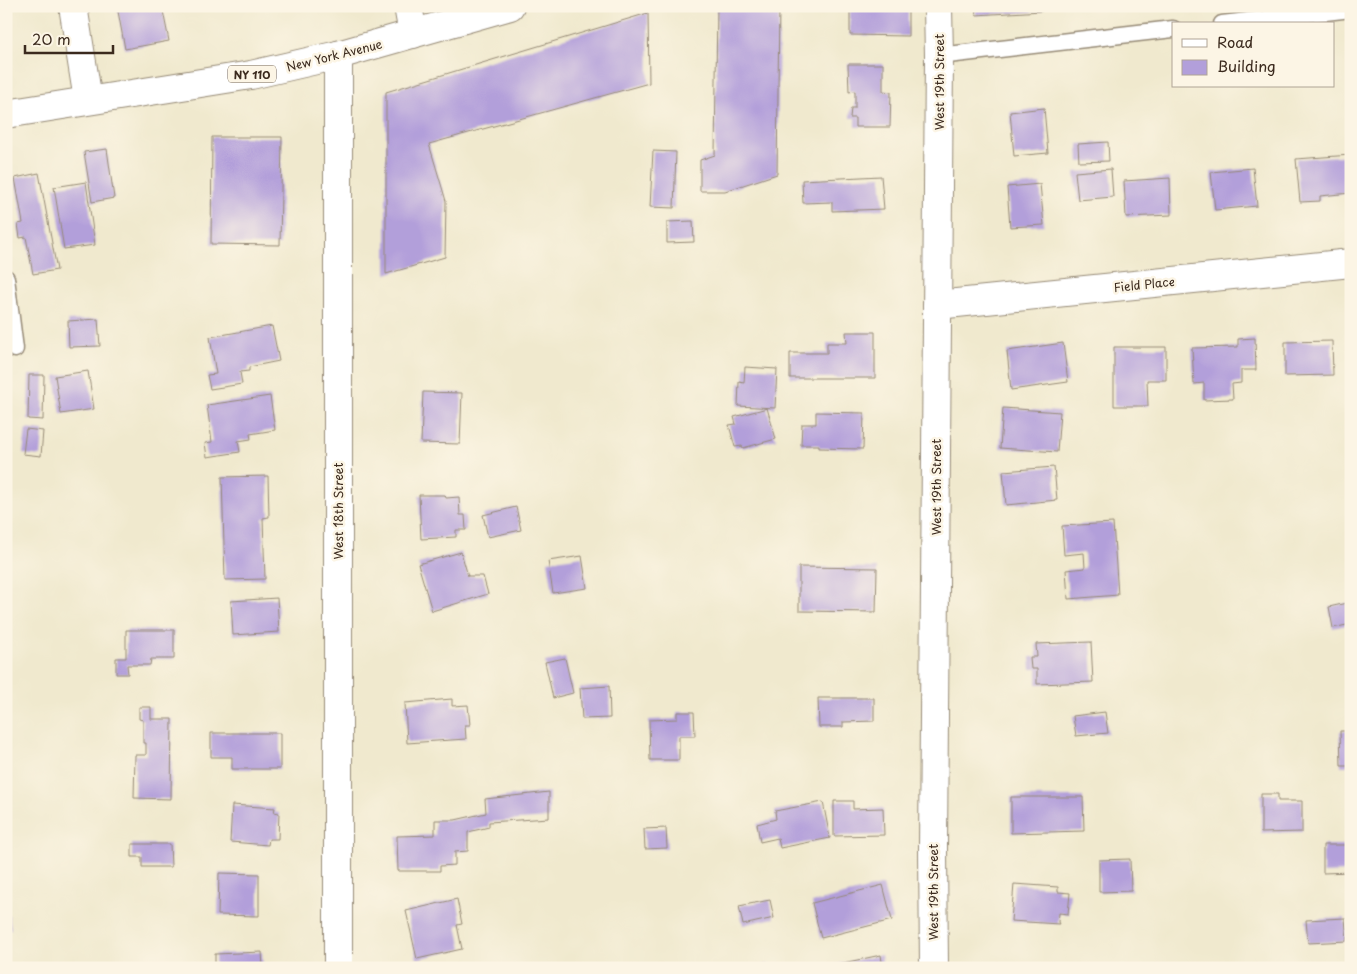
<svg xmlns="http://www.w3.org/2000/svg" width="1357" height="974" font-family="'Playpen Sans',sans-serif">
<style>
.building{fill:#b29fda}
.lines{fill:none;stroke-linecap:round;stroke-linejoin:round}
.lane-casing{stroke:#968a76;stroke-width:19}
.street-casing{stroke:#968a76;stroke-width:30}
.primary-casing{stroke:#968a76;stroke-width:30}
.lane{stroke:#fff;stroke-width:16}
.street{stroke:#fff;stroke-width:28}
.primary{stroke:#fff;stroke-width:28}
.labels{text-anchor:middle;dominant-baseline:central;stroke-width:5;stroke-linejoin:round;paint-order:stroke}
.shield{fill:#fcf5e5;stroke:#75675a;stroke-width:1}
.shield-label{font-size:11px;font-weight:bold;fill:#3b2a1e}
.street-label{font-size:12px;fill:#3b2a1e;stroke:#fcf5e5}
</style>
<rect width="100%" height="100%" fill="#fcf5e5"/>
<filter id="ink" filterUnits="userSpaceOnUse"><feTurbulence type="fractalNoise" baseFrequency=".02" numOctaves="2"/><feDisplacementMap in="SourceGraphic" scale="10" xChannelSelector="R" yChannelSelector="G"/><feConvolveMatrix kernelMatrix="1 2 1 2 8 2 1 2 1" color-interpolation-filters="sRGB"/></filter>
<filter id="wash" filterUnits="userSpaceOnUse"><feTurbulence type="fractalNoise" baseFrequency=".0096" numOctaves="4" result="noise"/><feDisplacementMap in="SourceGraphic" scale="20" xChannelSelector="R" yChannelSelector="G"/><feGaussianBlur stdDeviation="1.12" result="paint"/><feColorMatrix in="noise" values="0 0 0 0 0 0 0 0 0 0 0 0 0 0 0 0 0 1.4 0 .05"/><feComposite in="paint" operator="in"/></filter>
<g filter="url(#wash)">
<rect width="100%" height="100%" fill="#f0e9ce"/>
<g id="blocks">
<!-- building -->
<g class="building">
<polygon points="117,6 162,6 169,41 125,49"/>
<polygon points="717,6 779,6 777,174 725,191 700,191 700,160 715,155"/>
<polygon points="850,6 908,6 908,36 850,35"/>
<polygon points="975,6 1042,6 1042,11 976,15"/>
<polygon points="648,13 649,83 429,144 446,201 445,257 386,274 386,92"/>
<polygon points="848,64 883,64 883,91 891,92 890,127 855,127 855,118 850,118 851,108 855,108 855,91 849,92"/>
<polygon points="1044,108 1048,153 1014,156 1010,112"/>
<polygon points="212,137 282,137 280,245 211,244"/>
<polygon points="1108,142 1109,161 1079,162 1078,144"/>
<polygon points="107,149 114,198 92,202 84,152"/>
<polygon points="653,151 676,152 674,208 650,207"/>
<polygon points="1351,155 1351,193 1320,196 1320,201 1300,202 1296,159"/>
<polygon points="1253,168 1257,206 1215,210 1211,172"/>
<polygon points="1111,169 1113,197 1078,200 1075,172"/>
<polygon points="39,173 57,270 33,274 26,237 20,238 18,224 23,223 15,178"/>
<polygon points="881,176 884,209 832,211 832,202 803,203 802,180"/>
<polygon points="1170,178 1171,215 1126,217 1124,181"/>
<polygon points="86,182 95,245 64,249 54,187"/>
<polygon points="1040,184 1044,225 1010,227 1007,187"/>
<polygon points="693,221 694,242 667,243 667,222"/>
<polygon points="98,319 100,346 69,347 68,321"/>
<polygon points="272,326 279,361 249,367 249,371 240,372 242,384 210,389 207,375 216,374 210,337"/>
<polygon points="846,332 875,332 875,378 790,378 790,353 827,353 827,343 847,343"/>
<polygon points="1255,338 1256,370 1241,370 1241,383 1232,384 1233,399 1204,400 1204,383 1194,384 1192,348 1238,347 1238,339"/>
<polygon points="1332,341 1333,375 1285,376 1285,342"/>
<polygon points="1063,343 1068,382 1011,390 1007,351"/>
<polygon points="1114,347 1166,347 1166,380 1147,380 1148,406 1114,406"/>
<polygon points="745,367 777,369 775,408 738,406 739,382 744,383"/>
<polygon points="88,371 94,409 61,414 55,376"/>
<polygon points="29,375 44,375 43,420 28,419"/>
<polygon points="423,392 462,393 460,444 421,443"/>
<polygon points="270,396 275,430 250,434 251,439 238,441 240,452 207,457 205,443 212,442 207,405"/>
<polygon points="767,408 776,439 743,448 742,446 735,447 729,425 736,424 734,417"/>
<polygon points="1003,408 1060,412 1057,452 1000,448"/>
<polygon points="816,412 864,413 863,449 819,448 819,445 801,445 802,424 816,424"/>
<polygon points="26,429 43,431 41,456 23,454"/>
<polygon points="1054,467 1057,500 1006,505 1003,471"/>
<polygon points="268,476 269,517 263,518 265,579 225,580 222,477"/>
<polygon points="419,495 445,495 446,498 459,497 460,515 465,515 466,530 456,530 456,537 421,539"/>
<polygon points="516,507 521,530 488,537 483,515"/>
<polygon points="1113,523 1118,595 1068,599 1066,570 1085,568 1084,553 1064,555 1062,526"/>
<polygon points="461,552 468,576 483,576 488,594 432,611 418,564"/>
<polygon points="582,556 587,588 553,593 548,561"/>
<polygon points="799,567 877,568 876,612 799,611"/>
<polygon points="277,598 279,632 233,635 231,601"/>
<polygon points="1351,602 1351,624 1333,628 1329,607"/>
<polygon points="126,630 174,630 174,659 151,659 150,665 127,665 128,674 116,674 116,658 126,658"/>
<polygon points="1091,642 1093,682 1037,684 1037,669 1031,669 1030,657 1037,657 1036,644"/>
<polygon points="565,658 573,693 553,698 545,662"/>
<polygon points="609,686 610,718 582,719 580,688"/>
<polygon points="818,698 874,698 874,721 843,722 843,727 819,727"/>
<polygon points="452,699 452,706 468,705 470,725 465,725 466,739 407,743 405,703"/>
<polygon points="139,707 151,707 151,719 172,719 171,799 134,798 135,755 146,755 146,743 143,743 143,720 139,719"/>
<polygon points="677,712 694,712 695,736 679,736 679,760 650,760 649,720 677,719"/>
<polygon points="1105,712 1108,733 1076,736 1073,716"/>
<polygon points="1340,731 1351,731 1351,766 1341,766"/>
<polygon points="211,733 280,733 280,769 232,769 232,757 211,757"/>
<polygon points="549,792 549,818 489,822 489,827 468,832 468,851 455,852 455,865 440,866 440,871 398,871 397,836 435,835 435,820 455,820 486,813 485,799"/>
<polygon points="1261,794 1278,794 1278,801 1302,801 1302,832 1261,833"/>
<polygon points="1011,797 1083,797 1084,831 1011,833"/>
<polygon points="834,801 853,801 853,809 883,808 884,835 834,836"/>
<polygon points="823,802 830,838 780,848 778,838 760,842 757,824 776,819 775,811"/>
<polygon points="232,805 275,808 274,812 279,813 278,839 269,839 268,845 230,842"/>
<polygon points="666,828 667,848 645,849 644,829"/>
<polygon points="132,844 170,844 171,867 142,867 142,857 132,857"/>
<polygon points="1323,845 1351,845 1351,872 1323,873"/>
<polygon points="1130,859 1131,891 1099,892 1099,860"/>
<polygon points="219,873 259,874 259,916 218,915"/>
<polygon points="1014,884 1058,887 1058,892 1070,893 1068,914 1059,913 1058,922 1059,924 1011,921"/>
<polygon points="883,885 892,920 821,938 812,903"/>
<polygon points="457,899 462,924 457,925 462,949 417,959 406,911"/>
<polygon points="770,900 774,918 743,925 739,906"/>
<polygon points="9,916 11,929 6,930 6,917"/>
<polygon points="1345,918 1347,941 1308,943 1306,920"/>
<polygon points="262,952 263,968 215,968 215,954"/>
<polygon points="881,955 883,968 824,968 824,967"/>
<polygon points="768,964 769,968 756,968 756,967"/>
</g>
</g>
</g>
<g filter="url(#ink)">
<use href="#blocks" fill-opacity="0" stroke="#968a76" stroke-width="1"/>
<g class="lines">
<defs>
<g id="lane">
<polyline points="1222,24 1351,9"/>
<polyline points="939,56 1173,29"/>
<polyline points="6,278 15,349"/>
</g>
<g id="street">
<polyline points="73,6 88,100"/>
<polyline points="408,6 413,34"/>
<polyline points="338,55 338,968"/>
<polyline points="937,305 1351,263"/>
<polyline points="934,968 933,849 939,56 938,6"/>
</g>
<polyline id="primary" points="6,114 251,75 338,55 510,6"/>
</defs>
<!-- lane casing -->
<use href="#lane" class="lane-casing"/>
<!-- street casing -->
<use href="#street" class="street-casing"/>
<!-- primary casing -->
<use href="#primary" class="primary-casing"/>
<!-- lane -->
<use href="#lane" class="lane"/>
<!-- street -->
<use href="#street" class="street"/>
<!-- primary -->
<use href="#primary" class="primary"/>
</g>
</g>
<g class="labels">
<!-- shield labels -->
<rect class="shield" x="228" y="65.5" width="48" height="17" rx="4"/>
<g class="shield-label">
<text x="252" y="74">NY 110</text>
</g>
<!-- street labels -->
<g class="street-label">
<text transform="translate(334 55) rotate(-14)">New York Avenue</text>
<text transform="translate(939 82) rotate(-90)">West 19th Street</text>
<text transform="translate(1144 284) rotate(-6)">Field Place</text>
<text transform="translate(936 487) rotate(-90)">West 19th Street</text>
<text transform="translate(338 511) rotate(-90)">West 18th Street</text>
<text transform="translate(933 892) rotate(-90)">West 19th Street</text>
</g>
</g>
<!-- margin -->
<rect width="1357" height="974" fill="none" stroke="#fcf5e5" stroke-width="25"/>
<!-- legend -->
<rect x="1172" y="22" width="162" height="65" fill="#fcf5e5" stroke="#afa495"/>
<rect x="1182" y="39" width="25" height="8" fill="#ffffff" stroke="#afa495"/>
<text x="1217" y="48" font-size="15" fill="#3b2a1e">Road</text>
<rect x="1182" y="60" width="25" height="15" fill="#b29fda" stroke="#afa495"/>
<text x="1217" y="72" font-size="15" fill="#3b2a1e">Building</text>
<!-- scale -->
<path d="M25 45v8h88v-8" fill="none" stroke="#3b2a1e" stroke-width="2.5"/>
<text x="32" y="45" font-size="15" fill="#3b2a1e" stroke="#fcf5e5" stroke-width="4" paint-order="stroke">20 m</text>
</svg>
